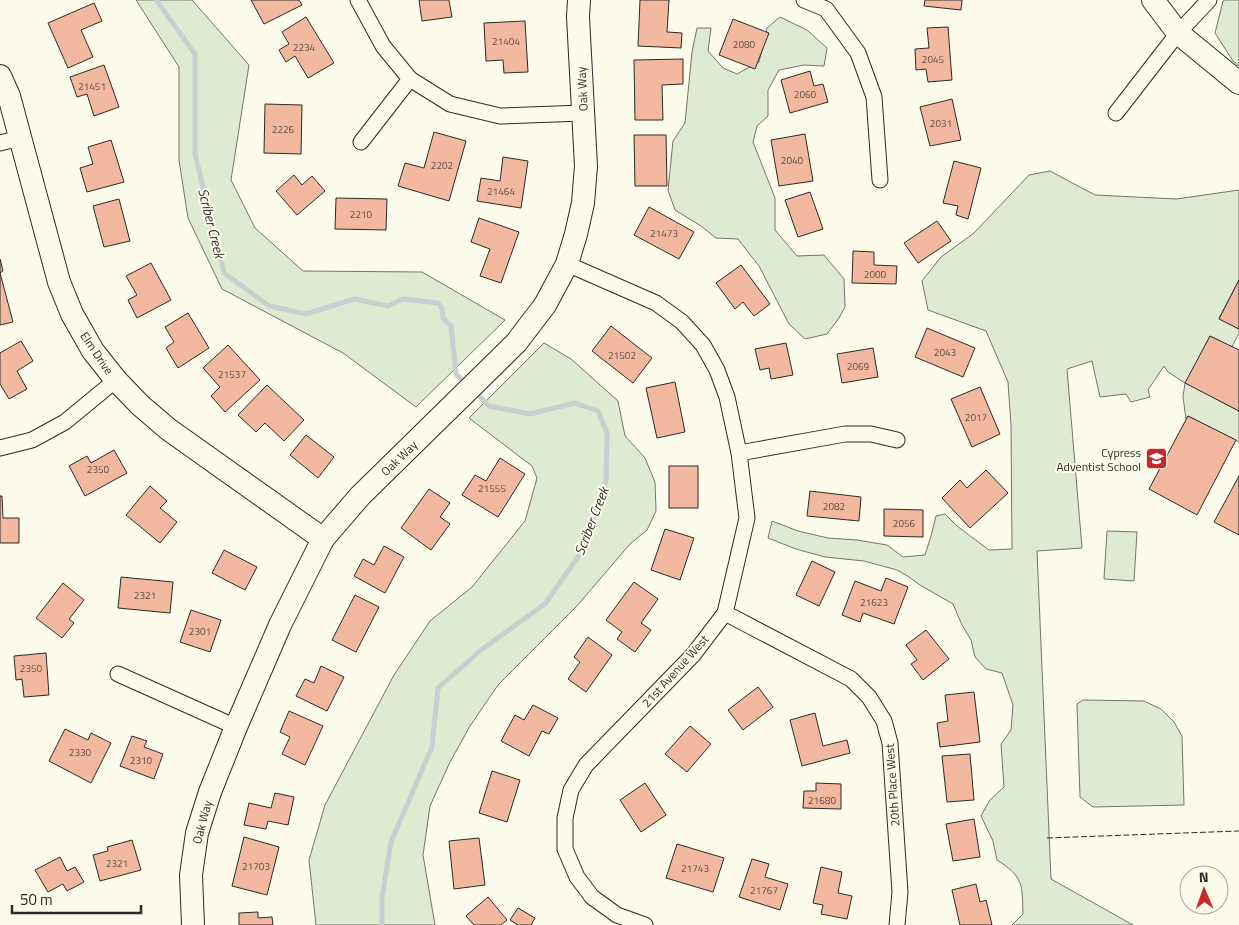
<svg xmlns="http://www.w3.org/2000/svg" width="1239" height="925" font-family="'Titillium Web',sans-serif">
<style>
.green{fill:#deebd1;stroke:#74746e}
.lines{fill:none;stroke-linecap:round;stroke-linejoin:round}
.stream{stroke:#c7d0d0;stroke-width:5}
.building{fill:#f2b8a0;stroke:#2b2b2b}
.street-casing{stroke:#2b2b2b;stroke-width:17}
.secondary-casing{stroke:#2b2b2b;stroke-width:24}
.street{stroke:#fdfbea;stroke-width:15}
.secondary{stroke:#fdfbea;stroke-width:22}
.fence{stroke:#2b2b2b;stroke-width:1;stroke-dasharray:6 2.5;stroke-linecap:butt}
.labels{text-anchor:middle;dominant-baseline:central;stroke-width:4;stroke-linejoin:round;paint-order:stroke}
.number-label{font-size:10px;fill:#5d4e48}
.street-label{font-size:12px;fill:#2b2b2b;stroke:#fdfbea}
.poi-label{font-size:12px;fill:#2b2b2b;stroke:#fdfbea;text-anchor:end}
.water-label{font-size:14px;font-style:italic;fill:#2b2b2b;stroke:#fdfbea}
</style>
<rect width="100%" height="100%" fill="#fdfbea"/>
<!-- green -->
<g class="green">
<polygon points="136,0 192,0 249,65 231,180 255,228 303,271 422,272 505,320 416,407 343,353 222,289 188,218 179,160 179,67"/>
<polygon points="1225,0 1239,0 1239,66 1233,61 1215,33 1223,1"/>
<polygon points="780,17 807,30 827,48 824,66 804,65 779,70 768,90 768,116 757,126 753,142 775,198 775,230 797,256 824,255 844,279 845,307 839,318 827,334 805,339 789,324 759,266 738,239 716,238 701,226 675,210 668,190 673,141 685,123 692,52 697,28 711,28 708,51 723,68 737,74 759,62 767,28"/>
<path d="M 1050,171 L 1095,195 L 1176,199 L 1239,190 L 1239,280 L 1219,318 L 1239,329 L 1239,333 L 1232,347 L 1210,336 L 1186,383 L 1239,411 L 1239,442 L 1188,416 L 1186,419 L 1183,397 L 1185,383 L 1168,372 L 1164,366 L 1148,390 L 1150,397 L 1131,402 L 1126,394 L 1100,397 L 1092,361 L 1067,369 L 1082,548 L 1037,551 L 1051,879 L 1133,925 L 1012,925 L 1023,914 C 1022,885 1024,877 997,860 L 993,841 L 981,816 L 990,800 L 1004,787 L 1001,744 L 1011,730 L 1013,705 L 1002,673 L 986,669 L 975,657 L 971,640 L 962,625 L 953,604 L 920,585 L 909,577 L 897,570 L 864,561 L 825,557 L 796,549 L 768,538 L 772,521 L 798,531 L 828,538 L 857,540 L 887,545 L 903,557 L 925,555 L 931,536 L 936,516 L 945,514 L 957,526 L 989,550 L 1012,549 L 1011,425 L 1008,382 L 986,331 L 928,310 L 922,281 L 941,257 L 974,233 L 1029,175 Z"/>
<polygon points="544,343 571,359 618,401 625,436 645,458 655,482 656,511 647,530 630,544 576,607 498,685 470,726 450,762 430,806 423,855 435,925 316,925 309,860 325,805 394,675 430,621 472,587 525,521 537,478 532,466 469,418"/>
<polygon points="1107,531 1137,532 1134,581 1104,579"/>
<polygon points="1083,700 1144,701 1161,709 1174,722 1182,736 1184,805 1093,807 1080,797 1077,704"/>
</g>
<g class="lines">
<!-- stream -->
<g class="stream">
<polyline points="156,0 195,54 195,154 224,273 269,306 306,314 354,299 388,306 403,299 438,303 442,308 443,318 451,326 456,374 466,384"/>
<polyline points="382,925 382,898 391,842 432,747 438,688 481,650 545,604 582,551 606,480 607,433 598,411 575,403 530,414 489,406 474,391"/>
</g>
</g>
<!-- building -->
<g class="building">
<polygon points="251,0 299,0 302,5 264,24"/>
<polygon points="419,0 449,0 452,17 422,21"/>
<polygon points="640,0 669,0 667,32 682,33 681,48 638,46"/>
<polygon points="925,0 962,0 961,10 924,6"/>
<polygon points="94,3 102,21 81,30 93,57 68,68 48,23"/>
<polygon points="306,17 334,63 308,78 295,56 286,62 279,50 289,44 282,32"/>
<polygon points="733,19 769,33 755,69 719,55"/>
<polygon points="525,21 528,72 504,73 503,60 486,61 484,23"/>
<polygon points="948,27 952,80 928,82 926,69 916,70 915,49 929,48 927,28"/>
<polygon points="683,59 683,84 662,85 663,120 635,120 634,60"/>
<polygon points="104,65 119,107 94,116 87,94 77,97 70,77"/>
<polygon points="810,71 814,86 823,84 828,102 790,113 781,80"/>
<polygon points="952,99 961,140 930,146 920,107"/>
<polygon points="265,104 302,105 301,154 264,153"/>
<polygon points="434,132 466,141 449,201 398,186 405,163 424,168"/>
<polygon points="805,134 813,181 779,186 771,140"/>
<polygon points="634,135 666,135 667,186 635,186"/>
<polygon points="111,140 124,182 87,192 80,168 93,164 88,147"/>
<polygon points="503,157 528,161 521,208 477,201 481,178 500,181"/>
<polygon points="954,161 981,168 968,219 956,215 958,206 943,203"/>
<polygon points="294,175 302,185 312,176 325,191 297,215 276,191"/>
<polygon points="810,192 823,229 798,237 785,200"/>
<polygon points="336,198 387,199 386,230 335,229"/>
<polygon points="119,199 130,241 104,247 93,206"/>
<polygon points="649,207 694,232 679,259 634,235"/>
<polygon points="479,218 519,232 501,283 480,276 490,249 471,242"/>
<polygon points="937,221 951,241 918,263 904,243"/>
<polygon points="853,251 874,252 874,265 897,266 896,284 852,283"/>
<polygon points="0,259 3,271 0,273 13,322 0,325"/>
<polygon points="151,263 171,300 137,318 128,300 137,295 126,276"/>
<polygon points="741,265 770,304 754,316 743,302 735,309 716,283"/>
<polygon points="1239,280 1239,329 1219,319"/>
<polygon points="188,313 209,348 178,368 166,348 174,342 165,327"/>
<polygon points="611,326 652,358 633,383 592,351"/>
<polygon points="927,328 975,348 963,377 915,357"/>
<polygon points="1210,336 1239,350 1239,411 1185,383"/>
<polygon points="21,341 33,361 17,371 27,389 9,399 0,384 0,353"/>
<polygon points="786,343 793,375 771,379 769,368 760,370 755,349"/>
<polygon points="228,345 260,380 225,412 211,396 220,387 203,368"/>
<polygon points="873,348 878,377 842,383 837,354"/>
<polygon points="675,382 685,432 657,438 646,388"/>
<polygon points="267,385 304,420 284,441 265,423 256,432 238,415"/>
<polygon points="980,387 1000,434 972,447 951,399"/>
<polygon points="1188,416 1236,440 1197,515 1149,489"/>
<polygon points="306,435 334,457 318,478 290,455"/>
<polygon points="114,450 127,473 85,496 69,466 87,456 91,463"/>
<polygon points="500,458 525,474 498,517 462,495 475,475 486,481"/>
<rect x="669" y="466" width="29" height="42"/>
<polygon points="986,470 1008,493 970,528 942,498 960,480 967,488"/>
<polygon points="1239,476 1239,535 1214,522"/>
<polygon points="150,486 167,501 160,508 177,522 160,543 126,515"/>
<polygon points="429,489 450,503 440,517 450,524 431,550 401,528"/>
<polygon points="810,491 861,497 859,521 807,516"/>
<polygon points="0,496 2,496 3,518 19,518 19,543 0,543"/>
<polygon points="884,509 923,510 923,537 884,536"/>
<polygon points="665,529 694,538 680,580 651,570"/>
<polygon points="384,546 404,557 385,593 354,576 363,559 374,565"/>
<polygon points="224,550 257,567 245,590 212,573"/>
<polygon points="812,561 835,572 819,606 796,595"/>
<polygon points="121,577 173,582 170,613 118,608"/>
<polygon points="886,578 908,587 894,624 863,613 860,622 842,615 855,581 881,591"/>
<polygon points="634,582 658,599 641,623 651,630 635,652 617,639 622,632 606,620"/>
<polygon points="63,583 84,600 69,619 74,623 62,638 36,618"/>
<polygon points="355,595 379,607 356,652 332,640"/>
<polygon points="191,610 221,620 210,652 180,642"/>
<polygon points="926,630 949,659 923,680 911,664 917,660 906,645"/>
<polygon points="588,637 612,655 586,692 568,679 580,662 574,657"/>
<polygon points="46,653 49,695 24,697 22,679 16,680 14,656"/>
<polygon points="321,666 344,677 327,711 296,696 305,679 314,683"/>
<polygon points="758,687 773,707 743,730 728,710"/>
<polygon points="974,692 980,742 940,747 937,723 948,721 945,695"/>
<polygon points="533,705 558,718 549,734 542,731 529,756 501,741 515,715 524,720"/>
<polygon points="289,711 323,726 305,765 282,754 290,737 280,732"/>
<polygon points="815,713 823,746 847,740 850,753 802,766 790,720"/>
<polygon points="690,726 711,744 687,772 665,754"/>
<polygon points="65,729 88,740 91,733 111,743 91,783 49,761"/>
<polygon points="132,736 147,741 144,747 163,754 154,779 120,766"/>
<polygon points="970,754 974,800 947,802 942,756"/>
<polygon points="492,771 520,780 507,822 479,813"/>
<polygon points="645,783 666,815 641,832 620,800"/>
<polygon points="816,783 841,784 841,809 803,808 804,791 816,791"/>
<polygon points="275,793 294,797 288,825 268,821 266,829 244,825 249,803 271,808"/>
<polygon points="974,819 980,857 953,861 946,824"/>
<polygon points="244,837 279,847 267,895 232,886"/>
<polygon points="479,838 485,885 454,889 449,841"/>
<polygon points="132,840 141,870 100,881 93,855 108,851 107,847"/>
<polygon points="677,844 724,858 713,892 666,878"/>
<polygon points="60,857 67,871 75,867 84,882 67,891 63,884 48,892 35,870"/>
<polygon points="752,859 769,864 765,877 788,884 780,910 739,897"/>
<polygon points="821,867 842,872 838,893 852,896 847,919 821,914 823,905 813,903"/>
<polygon points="976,884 980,902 986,900 992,925 960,925 952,890"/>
<polygon points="488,897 507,920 501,925 474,925 466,916"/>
<polygon points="518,908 535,918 531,925 518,925 510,920"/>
<polygon points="258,912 258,918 272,917 273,925 239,925 239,913"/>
</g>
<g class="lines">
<defs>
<g id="street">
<polyline points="358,0 383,46 410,79 450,104 500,116 583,113"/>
<polyline points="804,0 826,9 858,53 874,97 880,180"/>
<polyline points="1116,113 1178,33 1209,0"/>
<polyline points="361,142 410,79"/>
<polyline points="0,143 20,138"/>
<polyline points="567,264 656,303 682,322 703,345 717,370 727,397 739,453 747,518 725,613 693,655 586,765 571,790 565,818 565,849 577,877 592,897 617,915 645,925"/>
<polyline points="0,448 32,440 65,422 116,380"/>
<polyline points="739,453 845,434 871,434 897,440"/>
<polyline points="725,613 851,679 869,697 884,721 890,743 900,892 897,925"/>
<polyline points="118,674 236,727"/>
</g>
<g id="secondary">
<polyline points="1153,0 1178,33 1239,83"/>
<polyline points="0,76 9,96 59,282 72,314 93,351 116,380 140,405 168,429 323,539"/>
<polyline points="193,925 191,875 197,833 210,792 236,727 280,625 323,539 360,496 516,343 545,305 567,264 576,234 583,203 586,166 578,17 579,0"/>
</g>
</defs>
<!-- street casing -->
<use href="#street" class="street-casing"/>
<!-- secondary casing -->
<use href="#secondary" class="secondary-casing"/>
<!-- street -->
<use href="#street" class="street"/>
<!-- secondary -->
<use href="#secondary" class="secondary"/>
<!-- fence -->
<polyline class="fence" points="1047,838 1239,831"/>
</g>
<!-- icons -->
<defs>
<symbol id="school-square" viewBox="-11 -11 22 22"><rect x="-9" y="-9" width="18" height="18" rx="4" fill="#c62828" stroke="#fdfbea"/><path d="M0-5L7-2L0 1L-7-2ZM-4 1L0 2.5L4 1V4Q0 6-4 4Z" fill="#fff"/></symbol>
</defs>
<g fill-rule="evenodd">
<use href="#school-square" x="1144" y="446" width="25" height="25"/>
</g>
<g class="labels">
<!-- number labels -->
<g class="number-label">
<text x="506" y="41">21404</text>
<text x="744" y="44">2080</text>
<text x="304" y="47">2234</text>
<text x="933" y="59">2045</text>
<text x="92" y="86">21451</text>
<text x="805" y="94">2060</text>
<text x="941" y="123">2031</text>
<text x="283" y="129">2226</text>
<text x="792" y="160">2040</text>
<text x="442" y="165">2202</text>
<text x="501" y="191">21464</text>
<text x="361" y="214">2210</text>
<text x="664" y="233">21473</text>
<text x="875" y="274">2000</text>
<text x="945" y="352">2043</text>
<text x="622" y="355">21502</text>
<text x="858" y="366">2069</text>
<text x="232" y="374">21537</text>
<text x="976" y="417">2017</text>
<text x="98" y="469">2350</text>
<text x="492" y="488">21555</text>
<text x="834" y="506">2082</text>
<text x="904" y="523">2056</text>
<text x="145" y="595">2321</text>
<text x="874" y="602">21623</text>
<text x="200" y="631">2301</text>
<text x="31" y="668">2350</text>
<text x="80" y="752">2330</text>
<text x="141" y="760">2310</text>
<text x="822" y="800">21680</text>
<text x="117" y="863">2321</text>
<text x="256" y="866">21703</text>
<text x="695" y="868">21743</text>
<text x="764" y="890">21767</text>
</g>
<!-- street labels -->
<g class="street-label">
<text transform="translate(582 89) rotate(-93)">Oak Way</text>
<text transform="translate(97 353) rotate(56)">Elm Drive</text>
<text transform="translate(399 458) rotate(-44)">Oak Way</text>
<text transform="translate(675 671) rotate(-48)">21st Avenue West</text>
<text transform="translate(892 785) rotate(-94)">20th Place West</text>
<text transform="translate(202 822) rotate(-75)">Oak Way</text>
</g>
<!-- poi labels -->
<g class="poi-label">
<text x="1141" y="452">Cypress<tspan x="1141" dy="14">Adventist School</tspan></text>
</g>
<!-- water labels -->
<g class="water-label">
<text transform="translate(212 223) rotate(76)">Scriber Creek</text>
<text transform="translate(591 521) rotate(-69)">Scriber Creek</text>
</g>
</g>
<!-- north arrow -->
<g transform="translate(1204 890) rotate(358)"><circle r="24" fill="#fdfbea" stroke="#a9a89e"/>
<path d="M0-4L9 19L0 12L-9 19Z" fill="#c62828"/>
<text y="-8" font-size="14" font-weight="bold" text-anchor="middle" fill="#2b2b2b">N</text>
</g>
<!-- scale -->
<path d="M12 905v8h129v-8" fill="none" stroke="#2b2b2b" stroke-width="2.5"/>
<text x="20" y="905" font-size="15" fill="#2b2b2b" stroke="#fdfbea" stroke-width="4" paint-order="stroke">50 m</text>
</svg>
